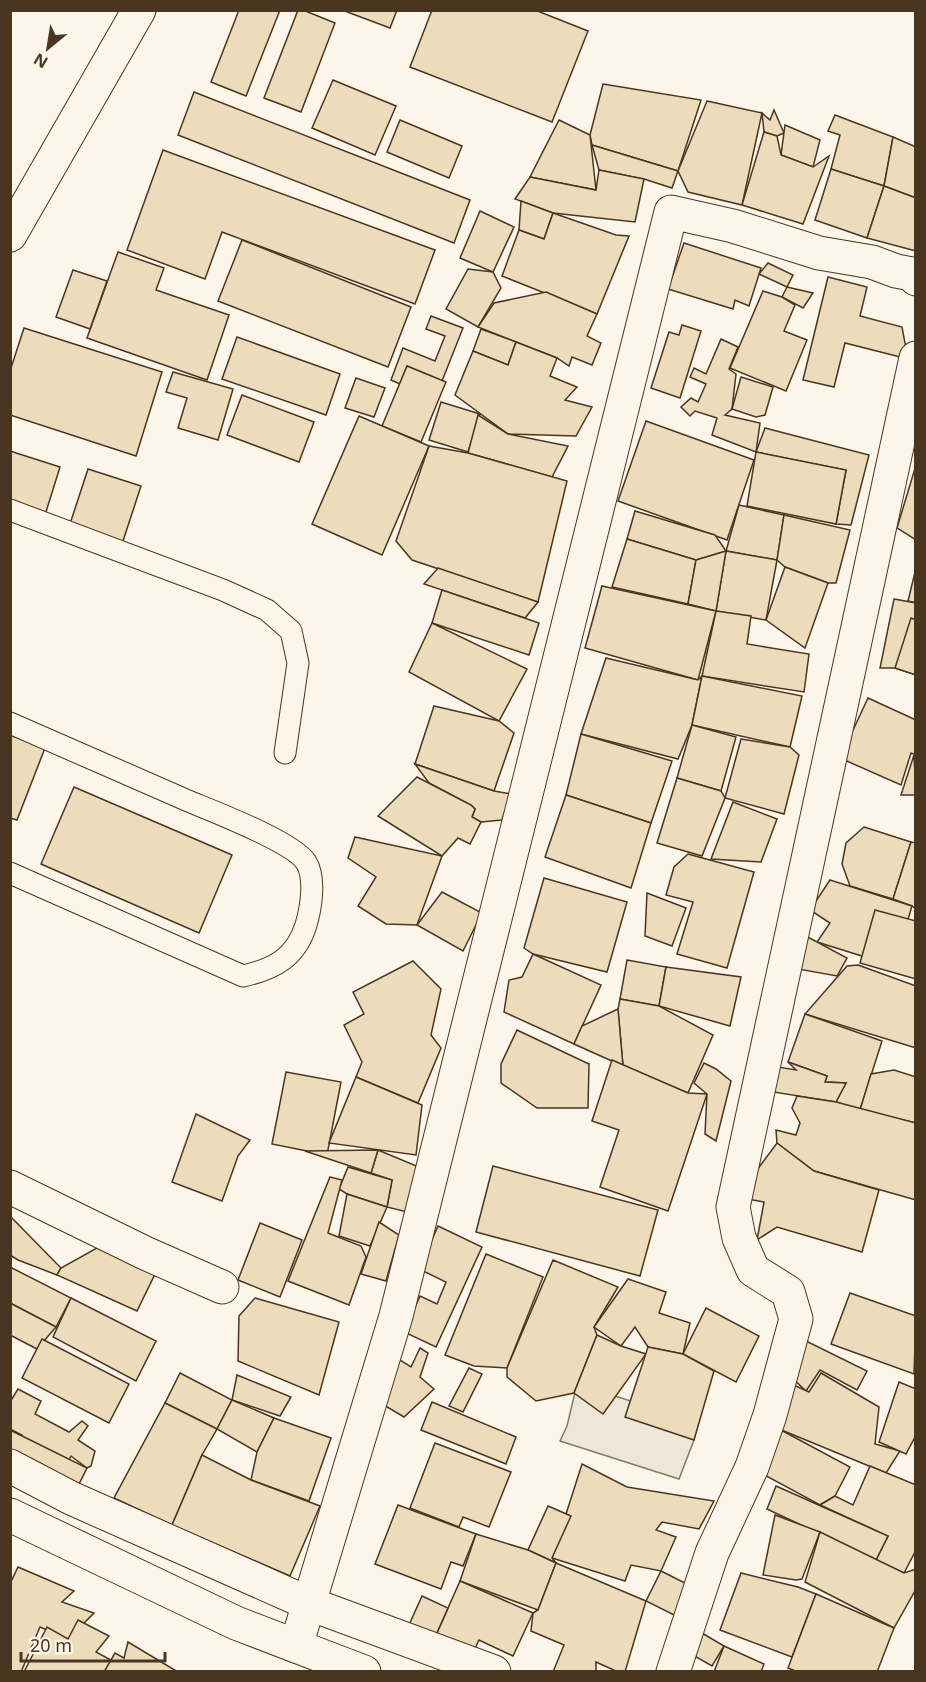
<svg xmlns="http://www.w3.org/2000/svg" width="926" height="1682" font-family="'Noto Sans',sans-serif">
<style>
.green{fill:#ede6d9;stroke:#887966;stroke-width:1.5}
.building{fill:#ecdcbc;stroke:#4a3520;stroke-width:1.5}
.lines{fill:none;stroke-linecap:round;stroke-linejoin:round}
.lane-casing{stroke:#4a3520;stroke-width:23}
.street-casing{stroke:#4a3520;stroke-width:35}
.secondary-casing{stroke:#4a3520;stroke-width:35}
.lane{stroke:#fbf6e9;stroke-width:21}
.street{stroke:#fbf6e9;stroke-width:33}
.secondary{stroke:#fbf6e9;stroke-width:33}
</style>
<rect width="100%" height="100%" fill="#fbf6e9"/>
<!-- green -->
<polygon class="green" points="577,1384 697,1422 694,1440 679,1479 560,1441 567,1426"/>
<!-- building -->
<g class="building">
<polygon points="239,10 280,10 246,96 211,82"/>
<polygon points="298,10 303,10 335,23 301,112 264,98"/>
<polygon points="342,10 397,10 390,28"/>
<polygon points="432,10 535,10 588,31 552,122 410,67"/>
<polygon points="333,80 396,106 375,155 312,128"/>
<polygon points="603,84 701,100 678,171 592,145 590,135"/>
<polygon points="194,92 470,200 454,243 178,135"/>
<polygon points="707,101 762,113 742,205 688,192 678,171"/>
<polygon points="774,110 784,133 777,136 764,132 762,113 770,120"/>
<polygon points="835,115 893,137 884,186 831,169 840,135 828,131"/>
<polygon points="400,120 462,146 449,178 387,152"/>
<polygon points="559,120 590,135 596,190 530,177"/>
<polygon points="785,125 820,140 813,167 781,155"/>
<polygon points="764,132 777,136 781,155 813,167 829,156 803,224 742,205"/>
<polygon points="893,137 916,147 916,198 884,186"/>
<polygon points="592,145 678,171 672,188 644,179 599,170"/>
<polygon points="163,150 435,250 415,304 222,232 205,279 127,250"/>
<polygon points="831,169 884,186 867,238 815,220"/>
<polygon points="599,170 644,179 635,222 553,213 515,199 530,177 596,190"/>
<polygon points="884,186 916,198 916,251 867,238"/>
<polygon points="521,201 553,213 544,239 519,230"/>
<polygon points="480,211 514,227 493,272 460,258"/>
<polygon points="553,213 616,235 629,236 597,314 502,276 519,230 544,239"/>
<polygon points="242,240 411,307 388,367 218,301"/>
<polygon points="684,243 761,268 749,306 735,300 733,309 668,289"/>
<polygon points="118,252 164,268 156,290 229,315 207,380 87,338"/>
<polygon points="768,263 793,275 787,287 759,274"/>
<polygon points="468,269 493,272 501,288 478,327 446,309"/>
<polygon points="73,270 107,281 90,329 56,317"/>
<polygon points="828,277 867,287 860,316 902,327 908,359 845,343 834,387 803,380"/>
<polygon points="787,287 813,293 803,308 782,297"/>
<polygon points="763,291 782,297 795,305 784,331 807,340 786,391 730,368"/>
<polygon points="546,292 597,314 587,336 601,343 592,365 572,357 569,366 557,358 478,327 494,303"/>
<polygon points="431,316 463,328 442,381 407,366 400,384 391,380 403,348 435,361 445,336 426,329"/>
<polygon points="682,325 701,331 680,398 651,388 669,332 679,335"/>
<polygon points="24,328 162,372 136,456 10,415 10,371"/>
<polygon points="481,329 516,342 508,365 473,351"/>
<polygon points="237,337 340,374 326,415 222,379"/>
<polygon points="721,339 738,347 729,369 736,374 732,409 725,415 760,423 756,452 712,435 717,418 695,411 690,416 681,407 691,398 698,402 706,384 690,377 694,368 706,374"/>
<polygon points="516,342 557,358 550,376 577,387 565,400 592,407 576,436 508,434 455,395 473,351 508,365"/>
<polygon points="407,366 446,382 421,442 382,426"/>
<polygon points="173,372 233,389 218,440 178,428 187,398 166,392"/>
<polygon points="741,377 773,387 765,415 756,417 732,409"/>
<polygon points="356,378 385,388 374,417 345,408"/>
<polygon points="242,395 314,422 299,462 227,435"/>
<polygon points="441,402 480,414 468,452 429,440"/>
<polygon points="478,415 508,434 568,446 552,477 468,453"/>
<polygon points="359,416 429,446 382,555 312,524"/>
<polygon points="646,421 754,460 727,540 618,501"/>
<polygon points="765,428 869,455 851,525 836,524 846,470 756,452"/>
<polygon points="429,446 468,453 567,481 538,602 412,560 396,541"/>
<polygon points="10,451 60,467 45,515 10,503"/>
<polygon points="756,452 846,470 836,524 747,506"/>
<polygon points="916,465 916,540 897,528"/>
<polygon points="88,469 141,486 122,544 69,527"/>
<polygon points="739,505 784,515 777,560 726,551"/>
<polygon points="635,511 715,535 726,551 696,560 627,539"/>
<polygon points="784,515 850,530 836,583 828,583 785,567 777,560"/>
<polygon points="627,539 696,560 688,604 612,587"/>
<polygon points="726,551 777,560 766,620 716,611"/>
<polygon points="726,551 716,611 688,604 696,560"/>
<polygon points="785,567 828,583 805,648 766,620"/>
<polygon points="438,568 538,602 525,618 424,584"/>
<polygon points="916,568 916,603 908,601"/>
<polygon points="602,586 716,611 698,680 585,648"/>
<polygon points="442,590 539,623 529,655 432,623"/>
<polygon points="894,599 916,603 916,675 895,668 880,668"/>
<polygon points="716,611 751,616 747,644 809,654 804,692 702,676"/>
<polygon points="911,618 916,620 916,675 895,668"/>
<polygon points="432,623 527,669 499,721 409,672"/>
<polygon points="606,658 698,680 702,676 692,725 678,759 581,734"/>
<polygon points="702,676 802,696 790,747 692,725"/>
<polygon points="868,698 916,720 916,755 911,753 901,785 840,758"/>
<polygon points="434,706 499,721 514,733 494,791 415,764"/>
<polygon points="692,725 736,737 721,791 677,778"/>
<polygon points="581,734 672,761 651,823 566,795"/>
<polygon points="10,735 45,748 17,820 10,818"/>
<polygon points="741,739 790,747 799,755 784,814 725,798"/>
<polygon points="914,755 916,795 901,795"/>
<polygon points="415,764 494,791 511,794 502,820 481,822 472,817 475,809 471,805 429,783"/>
<polygon points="417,777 471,805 475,809 472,817 481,822 470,844 458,838 442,856 378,816"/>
<polygon points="677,778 721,791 725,798 702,856 657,843"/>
<polygon points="74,787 232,855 199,933 41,864"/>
<polygon points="566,795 651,823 631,888 545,857"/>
<polygon points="733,802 777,819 761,862 711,859"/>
<polygon points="864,827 911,842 893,899 850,886 842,864 846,843"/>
<polygon points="355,837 442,856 417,925 386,924 358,906 376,877 348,858"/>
<polygon points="911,842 916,843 916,909 912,906 893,899"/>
<polygon points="688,854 754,872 727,968 677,954 693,902 666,895 674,867"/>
<polygon points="544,878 627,902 607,972 533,954 524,948"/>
<polygon points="830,880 912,906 894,966 817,942 830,923 810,910"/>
<polygon points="442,892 482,913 463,951 417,925"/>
<polygon points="647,893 686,908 672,946 645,936"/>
<polygon points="875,910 916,921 916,979 860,963"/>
<polygon points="804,935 847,958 837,976 798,969"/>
<polygon points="533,954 601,985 574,1044 504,1012 509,980 522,977"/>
<polygon points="627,960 666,967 659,1006 620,999"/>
<polygon points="413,961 441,989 431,1035 441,1048 418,1103 356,1077 362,1062 344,1025 364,1014 353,992"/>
<polygon points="858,965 916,986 916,1048 805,1014 847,966"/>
<polygon points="666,967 741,977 730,1026 659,1006"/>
<polygon points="620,999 659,1006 713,1035 688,1093 623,1066 618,1009"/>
<polygon points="618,1009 623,1066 574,1044 582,1026"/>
<polygon points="805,1014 882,1041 860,1110 836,1102 846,1083 825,1082 827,1076 788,1062"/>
<polygon points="517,1030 589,1064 588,1108 537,1108 501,1083 501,1064"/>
<polygon points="612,1060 688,1093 707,1094 668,1211 600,1187 619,1130 592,1121"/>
<polygon points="788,1062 827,1076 825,1082 846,1083 836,1102 767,1091 772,1066 796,1070"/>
<polygon points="704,1063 716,1069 731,1081 716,1141 705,1134 707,1094 694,1083"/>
<polygon points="894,1070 916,1077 916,1123 860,1110 871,1074"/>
<polygon points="286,1072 341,1082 327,1155 272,1144"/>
<polygon points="356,1077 422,1105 416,1155 329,1143"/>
<polygon points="797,1096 836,1102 916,1123 916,1200 814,1171 777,1143 776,1130 796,1135 800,1123 792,1108"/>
<polygon points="196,1114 250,1140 238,1156 222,1201 172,1182"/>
<polygon points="777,1143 814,1171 879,1190 862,1252 777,1227 757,1240 764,1202 742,1198 757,1170"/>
<polygon points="378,1150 431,1172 407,1212 387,1207 392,1180 371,1173"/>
<polygon points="378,1150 371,1173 305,1151"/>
<polygon points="493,1166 658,1210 640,1276 476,1232"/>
<polygon points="348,1167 392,1180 387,1207 347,1194 339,1189"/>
<polygon points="330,1177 342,1180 328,1233 361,1246 366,1257 349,1305 288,1281"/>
<polygon points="347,1194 387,1207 370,1246 339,1236"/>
<polygon points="10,1216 61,1268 57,1275 18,1260 10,1255"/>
<polygon points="379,1222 399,1235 386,1281 361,1274"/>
<polygon points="260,1223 302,1240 280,1297 238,1280"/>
<polygon points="438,1226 482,1247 436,1347 404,1332 420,1296 437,1304 446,1282 419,1269"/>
<polygon points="104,1244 157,1270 137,1311 57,1275 61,1268"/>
<polygon points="486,1254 543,1277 507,1368 474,1366 445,1355"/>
<polygon points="553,1260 618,1287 594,1327 597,1335 574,1393 536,1401 507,1377 507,1368"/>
<polygon points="10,1267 71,1298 56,1327 10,1303"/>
<polygon points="628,1279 666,1292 659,1313 690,1323 683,1354 648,1347 635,1327 621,1346 594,1327"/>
<polygon points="850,1293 916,1316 914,1374 831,1344"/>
<polygon points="71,1298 156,1341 136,1381 53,1337"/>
<polygon points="255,1298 339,1322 319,1395 238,1361 239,1316"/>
<polygon points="10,1303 56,1327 37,1349 10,1335"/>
<polygon points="706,1308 759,1336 736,1382 683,1354"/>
<polygon points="597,1335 621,1346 646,1354 603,1414 574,1393"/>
<polygon points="42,1339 129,1384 109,1423 22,1378"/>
<polygon points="802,1339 867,1371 857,1390 820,1370 806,1391 786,1372"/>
<polygon points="648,1347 683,1354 714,1371 694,1440 625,1417"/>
<polygon points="420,1348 428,1353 420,1377 434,1389 404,1417 377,1401 397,1358 411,1367"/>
<polygon points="469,1368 482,1374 463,1412 449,1406"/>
<polygon points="180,1373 232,1400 217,1429 165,1403"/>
<polygon points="821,1373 879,1407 875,1444 900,1451 886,1473 779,1429 787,1382 809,1392"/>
<polygon points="237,1375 291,1397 280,1416 232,1400"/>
<polygon points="899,1382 916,1389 916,1435 906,1454 879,1442"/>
<polygon points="18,1389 41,1401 35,1414 69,1432 82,1421 88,1426 78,1440 95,1451 91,1466 87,1468 71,1456 63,1471 17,1447 22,1435 10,1429 10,1402"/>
<polygon points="232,1400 274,1418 257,1452 217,1429"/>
<polygon points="432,1402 516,1437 506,1464 421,1430"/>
<polygon points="165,1403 217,1429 202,1455 172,1525 114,1498"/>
<polygon points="274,1418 331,1438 309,1501 251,1480 257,1452"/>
<polygon points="779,1429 850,1467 835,1496 820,1505 757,1471"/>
<polygon points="10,1430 87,1468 74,1494 10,1463"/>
<polygon points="435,1443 511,1472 489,1527 463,1517 459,1527 410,1508"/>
<polygon points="202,1455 251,1480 320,1506 290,1576 172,1525"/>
<polygon points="582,1464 627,1487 714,1501 699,1529 662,1522 656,1530 676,1537 661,1571 631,1565 625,1581 552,1558"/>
<polygon points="870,1466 916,1485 916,1550 904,1573 876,1560 888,1536 820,1505 835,1496 853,1505"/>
<polygon points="776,1486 888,1536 876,1560 767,1509"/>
<polygon points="398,1505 476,1534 463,1566 451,1562 441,1589 375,1564"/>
<polygon points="548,1506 571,1516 552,1558 556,1563 528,1550"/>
<polygon points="775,1515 820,1532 802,1579 796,1580 763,1575"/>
<polygon points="820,1532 904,1573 916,1569 916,1589 894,1628 805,1582"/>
<polygon points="476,1534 528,1550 556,1563 538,1610 460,1581"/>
<polygon points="556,1563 646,1601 625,1672 618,1672 596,1662 596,1672 553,1672 564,1645 531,1631 533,1613 538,1610"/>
<polygon points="18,1567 74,1591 62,1602 94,1613 68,1639 40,1627 21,1672 10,1672 10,1584"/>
<polygon points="661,1571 689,1585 674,1615 646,1601"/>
<polygon points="741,1573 798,1587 816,1594 792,1657 720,1630"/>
<polygon points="460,1581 533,1613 513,1656 479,1640 471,1657 448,1639 437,1633"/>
<polygon points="816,1594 894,1628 877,1672 798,1672 788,1668"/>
<polygon points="422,1596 448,1608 431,1646 405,1634"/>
<polygon points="78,1620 109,1636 96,1652 111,1660 106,1672 24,1672 47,1627 68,1639"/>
<polygon points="702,1633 724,1646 712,1666 691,1654"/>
<polygon points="128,1642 178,1672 104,1672 115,1653 124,1658"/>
<polygon points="724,1646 764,1664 761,1672 714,1672"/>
</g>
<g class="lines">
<defs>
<g id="lane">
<polyline points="10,510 223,590 267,610 291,631 298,663 285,753"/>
<path d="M 10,723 C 69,749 127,774 186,800 C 212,811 292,841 306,862 C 316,878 311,908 306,925 C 296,957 275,969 243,976 L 10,873"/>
</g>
<g id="street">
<polyline points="10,1187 145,1253 222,1287"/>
<polyline points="10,1466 71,1498 310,1604 494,1672"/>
<polyline points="10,1515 236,1623 364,1672"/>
<polyline points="296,1646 396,1316 671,212 733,226 819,253 872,262 896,271 912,274 916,279"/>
<polyline points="673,1672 712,1553 752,1467 770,1415 796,1319 788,1292 753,1270 739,1238 733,1207 916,358"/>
</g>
<polyline id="secondary" points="10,235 139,10"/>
</defs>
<!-- lane casing -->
<use href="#lane" class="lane-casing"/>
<!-- street casing -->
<use href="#street" class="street-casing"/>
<!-- secondary casing -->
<use href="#secondary" class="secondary-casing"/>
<!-- lane -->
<use href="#lane" class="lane"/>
<!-- street -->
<use href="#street" class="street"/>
<!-- secondary -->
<use href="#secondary" class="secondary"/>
</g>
<!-- border -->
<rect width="926" height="1682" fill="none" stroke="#4a3520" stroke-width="24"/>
<!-- north arrow -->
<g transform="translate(48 48) rotate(210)" stroke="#fbf6e9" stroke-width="4.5" paint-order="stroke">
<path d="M0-4.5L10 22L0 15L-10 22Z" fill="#4a3520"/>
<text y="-9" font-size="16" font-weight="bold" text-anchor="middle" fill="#4a3520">N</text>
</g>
<!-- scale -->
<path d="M21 1652v9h144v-9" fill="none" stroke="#4a3520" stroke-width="3"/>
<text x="30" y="1652" font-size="18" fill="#4a3520" stroke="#fbf6e9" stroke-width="4.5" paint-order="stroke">20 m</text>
</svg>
